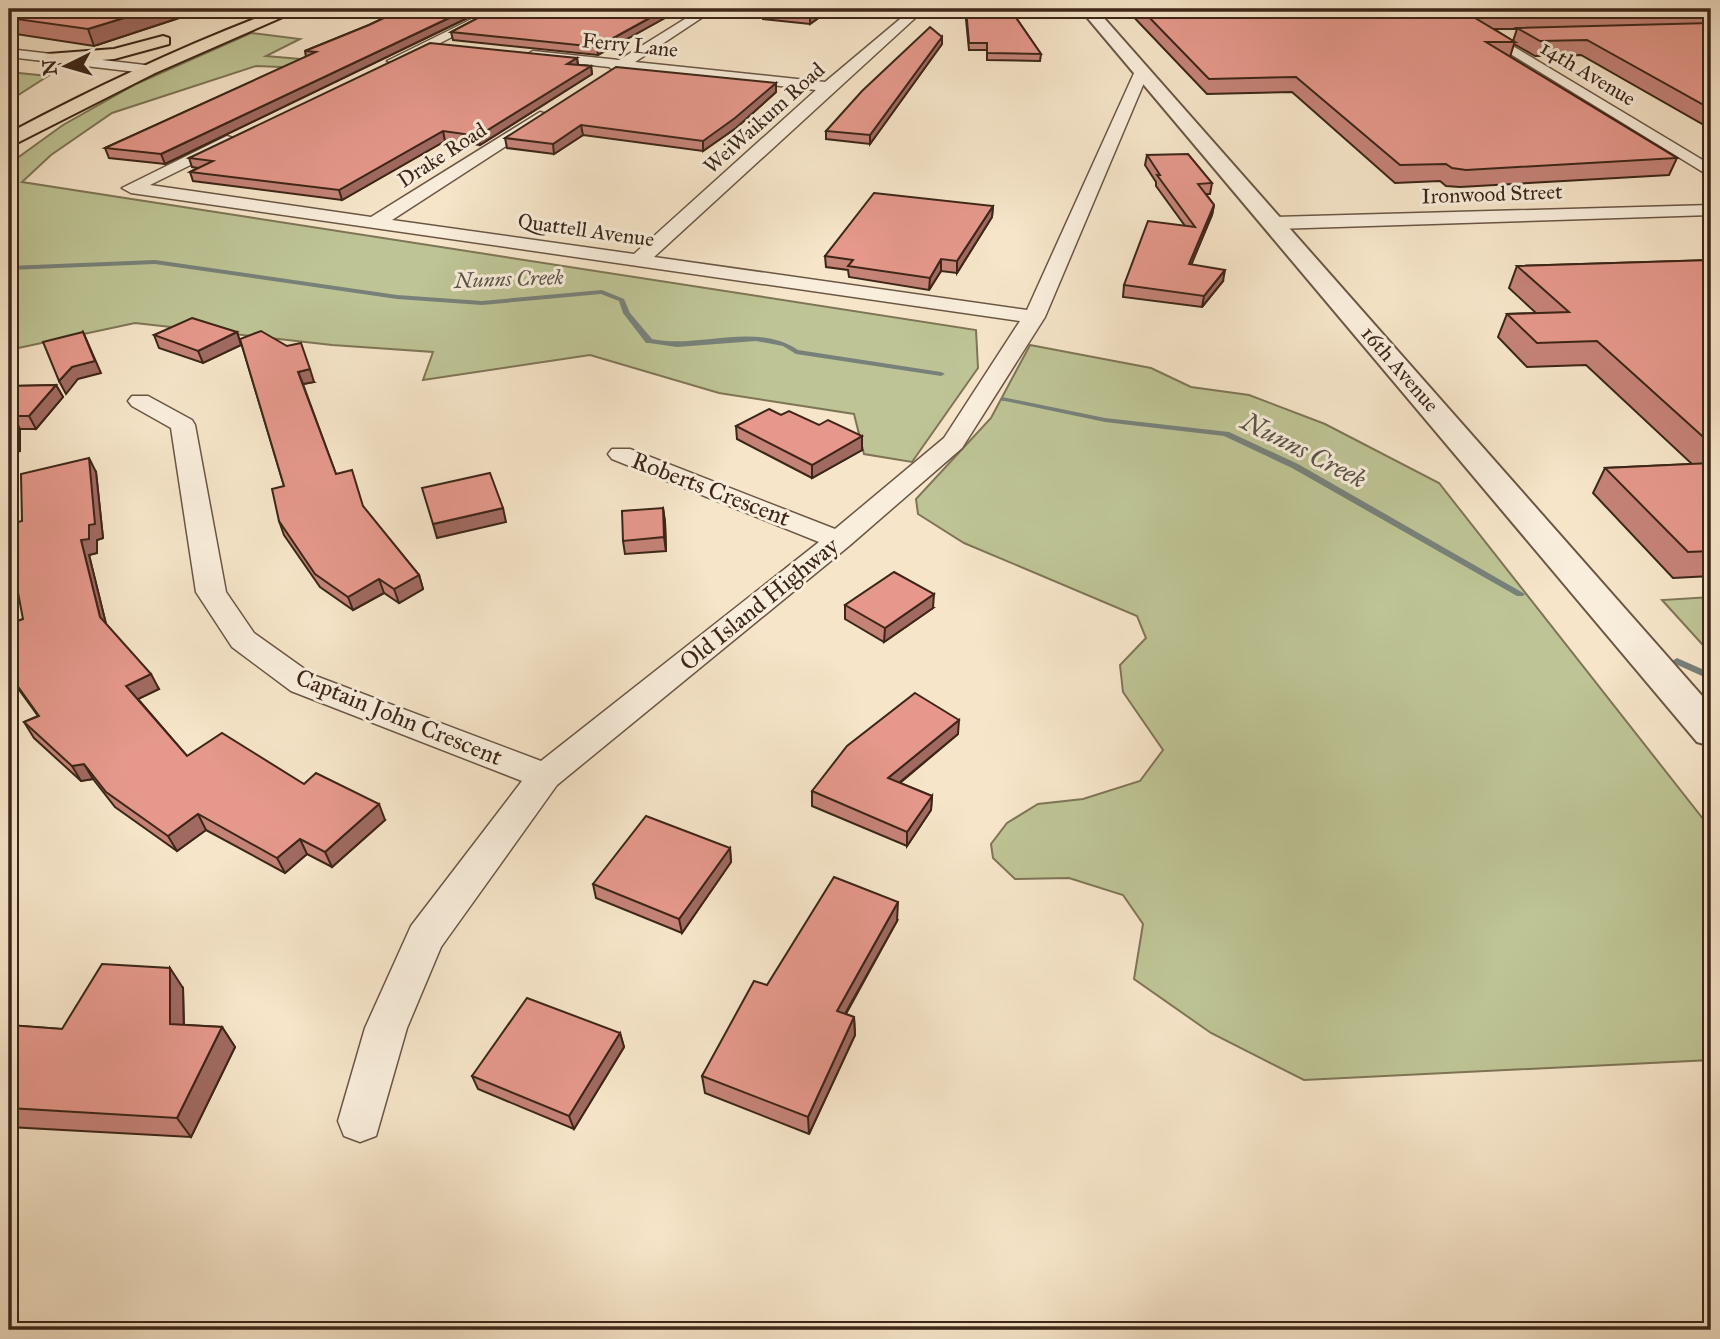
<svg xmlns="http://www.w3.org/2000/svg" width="1720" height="1339" font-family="'IM FELL Great Primer',serif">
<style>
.green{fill:#bec495;stroke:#7e7556;stroke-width:2}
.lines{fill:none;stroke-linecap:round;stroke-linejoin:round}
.stream{fill:#77817a;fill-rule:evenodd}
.minor-casing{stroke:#6b5644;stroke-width:3}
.tertiary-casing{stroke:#6b5644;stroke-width:4}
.primary-casing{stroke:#3d2618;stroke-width:4}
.minor{fill:#f9eedc;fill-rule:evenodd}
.tertiary{fill:#f9eedc;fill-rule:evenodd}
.primary{fill:#f6e5c9;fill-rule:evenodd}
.wall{fill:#c58378;stroke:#3d2618;stroke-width:2;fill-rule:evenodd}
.shaded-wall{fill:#a06a61;stroke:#3d2618;stroke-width:2}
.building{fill:#e5988b;stroke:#3d2618;stroke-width:2}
.labels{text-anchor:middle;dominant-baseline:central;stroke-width:6;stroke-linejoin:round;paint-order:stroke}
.far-street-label{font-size:21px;fill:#3d2618;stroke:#f9eedc}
.far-water-label{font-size:21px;font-style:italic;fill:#5a5449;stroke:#f9eedc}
.street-label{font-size:24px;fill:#3d2618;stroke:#f9eedc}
.water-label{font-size:26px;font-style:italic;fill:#5a5449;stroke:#f9eedc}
</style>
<rect width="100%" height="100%" fill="#f6e5c9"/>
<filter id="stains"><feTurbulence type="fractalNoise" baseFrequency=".00286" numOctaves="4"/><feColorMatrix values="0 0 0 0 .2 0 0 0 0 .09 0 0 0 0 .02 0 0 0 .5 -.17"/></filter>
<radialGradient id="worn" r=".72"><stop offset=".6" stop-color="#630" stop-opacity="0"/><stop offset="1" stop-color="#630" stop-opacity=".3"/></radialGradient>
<!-- green -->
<g class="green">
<polygon points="251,33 300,39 266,56 336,62 331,69 256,66 112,113 51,155 22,182 976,330 978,368 912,462 864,454 854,414 719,393 590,355 423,380 433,352 332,345 135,323 9,350 9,164 63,125 136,84"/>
<polygon points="9,72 48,76 9,101"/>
<polygon points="1030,345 1151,368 1191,387 1249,395 1325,424 1439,483 1711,829 1711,1060 1304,1080 1211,1033 1134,979 1143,924 1123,895 1069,878 1015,879 993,858 991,844 1007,823 1038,804 1083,799 1140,781 1163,750 1123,692 1120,665 1146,638 1137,616 964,543 918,514 916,499 991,418"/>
<polygon points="1711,597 1711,654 1662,600"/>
</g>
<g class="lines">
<!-- stream -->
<g class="stream">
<path d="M 155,260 L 397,295 L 482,301 L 602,290 L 624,299 L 630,313 L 652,339 C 699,349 755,321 798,350 L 941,372 L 945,374 L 941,376 L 796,354 L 783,346 L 756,341 L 677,347 L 649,343 L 646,343 L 623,313 L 619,301 L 601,294 L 482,305 L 397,299 L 155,264 L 9,270 L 9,266 Z"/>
<polygon points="1002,397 1105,418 1229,432 1298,464 1525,594 1523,596 1517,596 1292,468 1224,436 1105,422 1005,401 1002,401"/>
<polygon points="1677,658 1711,673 1711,680 1673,663 1672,661"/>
</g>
<defs>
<g id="minor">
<polygon points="492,9 507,9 399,64 387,61"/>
<polygon points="701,9 715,9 635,62 825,82 912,9 925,9 654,257 1027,310 1135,71 1142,67 1149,71 1045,317 962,448 849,546 557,785 441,947 407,1028 376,1136 360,1142 344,1136 338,1121 365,1028 411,926 522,781 291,691 232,647 196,592 171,428 132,406 128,401 132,396 148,396 192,420 195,425 226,592 254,633 313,675 541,761 819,542 612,459 608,454 612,449 630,449 835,529 944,438 1020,321 131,193 122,188 227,136 233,138 233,144 150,185 371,217 540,112 546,114 546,120 392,220 634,254 816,90 624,69 616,72 609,67 533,59 526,55 533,51 619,60"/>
<polygon points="1437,9 1451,9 1711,165 1711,177"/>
<polygon points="9,49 145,65 152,69 145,73 9,57"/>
<polygon points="1711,205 1711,215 1275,229 1266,223 1275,217"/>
</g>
<polygon id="tertiary" points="1080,9 1096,9 1711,706 1711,746 1697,742"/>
<g id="primary">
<path d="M 280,9 L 301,9 L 155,73 L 9,147 L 9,133 C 97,86 187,44 280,9 Z"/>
<polygon points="163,36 169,38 169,44 114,59 48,64 39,59 48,54 114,49"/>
</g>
</defs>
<!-- minor casing -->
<use href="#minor" class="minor-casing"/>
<!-- tertiary casing -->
<use href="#tertiary" class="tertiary-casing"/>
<!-- primary casing -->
<use href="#primary" class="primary-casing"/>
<!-- minor -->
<use href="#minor" class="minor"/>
<!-- tertiary -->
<use href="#tertiary" class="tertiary"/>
<!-- primary -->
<use href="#primary" class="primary"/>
</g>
<!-- wall -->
<g class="wall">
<polygon points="9,9 185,16 94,46 9,33"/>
<polygon points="403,9 486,9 165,164 109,158 105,148 306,57 305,51 369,25"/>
<polygon points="495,9 681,9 598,55 453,40 451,32"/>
<polygon points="681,9 697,9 691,12 682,11"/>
<polygon points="711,9 718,9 716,15 712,14"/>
<polygon points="762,9 831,9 810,24 763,19"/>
<polygon points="965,9 1010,9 1041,54 1040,61 987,60 987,50 969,50"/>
<path d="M 1126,9 L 1711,9 L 1711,129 L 1581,55 L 1535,56 L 1514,44 L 1510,57 L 1677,158 L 1669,175 L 1460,187 L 1446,186 L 1440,181 L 1395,183 L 1292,92 L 1207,94 ZM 1494,29 L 1517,29 L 1513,41 Z"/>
<polygon points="942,37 942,44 870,144 826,139 826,131"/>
<polygon points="577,58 578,65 591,66 592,74 480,145 445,141 342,200 193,181 190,172 198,168 192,167 189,158"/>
<polygon points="776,83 776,92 736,128 703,151 583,135 554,154 507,148 505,138"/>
<polygon points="1147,155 1212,183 1210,194 1206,194 1214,205 1212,215 1191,264 1223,281 1202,307 1123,297 1124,285 1185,226 1156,186 1156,182 1145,165"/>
<polygon points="993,206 992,217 957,273 941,271 929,290 849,277 848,270 826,267 825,256"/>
<polygon points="1711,260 1711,576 1673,578 1593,493 1605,468 1692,464 1586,365 1527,367 1498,337 1507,314 1536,313 1509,288 1517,266"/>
<polygon points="237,332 241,345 203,363 159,348 154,335"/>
<polygon points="240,339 314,382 303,384 336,474 419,575 423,589 399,603 384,593 353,610 320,587 284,535 279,521 284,486"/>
<polygon points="56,385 63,397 36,429 20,429 20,451 9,454 9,386"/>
<polygon points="781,415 862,450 812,478 737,439 736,426"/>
<polygon points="96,472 103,538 97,540 97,553 89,555 106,624 159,689 138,699 187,756 304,784 385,820 332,867 307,854 285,873 206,830 177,851 115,807 93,779 81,781 34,738 24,722 38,716 9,676 9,624 23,619 22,521"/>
<polygon points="663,508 665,522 666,551 625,554 623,541"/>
<polygon points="845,605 933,608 884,642 845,619"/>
<polygon points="958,734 900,783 932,796 931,810 907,846 812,806 812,791"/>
<polygon points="730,848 731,862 682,933 596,898 593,884"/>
<polygon points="897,921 846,1014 854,1017 855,1035 809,1134 705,1093 702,1076 767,985"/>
<polygon points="183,988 184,1025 222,1027 235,1047 191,1137 9,1127 9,1025 62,1029"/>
<polygon points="620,1033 624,1047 574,1129 478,1089 472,1076"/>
</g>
<!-- shaded-wall -->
<g class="shaded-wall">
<polygon points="153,9 183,9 185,16 94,46 88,29"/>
<polygon points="468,9 486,9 165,164 161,154"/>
<polygon points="666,9 681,9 598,55 597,47"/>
<polygon points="815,9 831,9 810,24 810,12"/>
<polygon points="942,37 942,44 870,144 870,135"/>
<polygon points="577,58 578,66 567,64"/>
<polygon points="591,66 592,74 480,145 478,136"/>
<polygon points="776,83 776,92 736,128 703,151 703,141"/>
<polygon points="581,125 583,135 554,154 553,144"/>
<polygon points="443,131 445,141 342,200 339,190"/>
<polygon points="1214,205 1212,215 1187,275 1189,264"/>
<polygon points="993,206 992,217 957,273 957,261"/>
<polygon points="941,259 941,271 929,290 930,278"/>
<polygon points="1225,270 1223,281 1202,307 1204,296"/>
<polygon points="83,332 101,373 78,379 66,394 59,381 72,367"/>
<polygon points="237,332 241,345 203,363 198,351"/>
<polygon points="310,369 314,382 303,384 298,372"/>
<polygon points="56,385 63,397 36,429 29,416"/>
<polygon points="13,416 20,429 20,451 9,454 9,439"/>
<polygon points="862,436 862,450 812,478 812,465"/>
<polygon points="89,458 96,472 103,538 97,540 97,553 89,555 108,632 100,617 81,540 89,525"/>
<polygon points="503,508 506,522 437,538 433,524"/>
<polygon points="663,508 665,522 666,551 664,537"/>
<polygon points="419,575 423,589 399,603 394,589"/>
<polygon points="379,579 384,593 353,610 348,597"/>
<polygon points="934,594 933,608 884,642 885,628"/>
<polygon points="151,674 159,689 134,701 126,686"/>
<polygon points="959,720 958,734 888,792 888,778"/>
<polygon points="84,764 93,779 81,781 72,766"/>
<polygon points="932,796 931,810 907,846 907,832"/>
<polygon points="379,804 385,820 332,867 325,852"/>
<polygon points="198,814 206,830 177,851 168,836"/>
<polygon points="300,839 307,854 285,873 277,858"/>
<polygon points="730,848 731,862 682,933 679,919"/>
<polygon points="898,902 897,921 837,1028 837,1011"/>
<polygon points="170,968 183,988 184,1044 170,1024"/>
<polygon points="854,1017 855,1035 809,1134 808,1117"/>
<polygon points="222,1027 235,1047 191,1137 177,1118"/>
<polygon points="620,1033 624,1047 574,1129 569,1116"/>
</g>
<!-- building -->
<g class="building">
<polygon points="9,9 153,9 88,29 9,18"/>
<polygon points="403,9 468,9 161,154 105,148 316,52 305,51 369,25"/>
<polygon points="495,9 666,9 597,47 451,32"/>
<polygon points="771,9 815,9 810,12"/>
<polygon points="966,9 1010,9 1041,54 987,53 987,43 969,43"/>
<polygon points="1141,9 1460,9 1515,42 1486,42 1677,158 1466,170 1452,168 1446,164 1400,165 1296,77 1209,79"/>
<polygon points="1484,9 1711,9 1711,11 1495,15"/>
<polygon points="1711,23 1711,109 1587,40 1540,41 1517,28"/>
<polygon points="930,27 942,37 870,135 826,131 862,91"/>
<polygon points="430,43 577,58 567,64 591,66 478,136 443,131 339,190 190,172 213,161 189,158"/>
<polygon points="616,67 776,83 735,118 703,141 581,125 553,144 505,138"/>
<polygon points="1188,154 1212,183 1198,184 1214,205 1189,264 1225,270 1204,296 1124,285 1148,221 1195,227 1157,175 1160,175 1147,155"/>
<polygon points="874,193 993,206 957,261 941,259 930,278 848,266 853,260 825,256"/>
<polygon points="1711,260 1711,444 1597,341 1537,343 1507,314 1569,312 1517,266"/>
<polygon points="192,318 237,332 198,351 154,335"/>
<polygon points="261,331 287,346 301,343 310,369 298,372 336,474 352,470 363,506 419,575 394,589 379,579 348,597 315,574 279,521 272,489 284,486 240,339"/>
<polygon points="83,332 95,361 72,367 59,381 43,342"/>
<polygon points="13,381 13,386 56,385 29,416 13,416 13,438 9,439 9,386"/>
<polygon points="769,409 781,415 789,411 819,425 828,420 862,436 812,465 736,426"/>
<polygon points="89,458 95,524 89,525 89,539 81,540 100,617 151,674 126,686 187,756 222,733 304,784 316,773 379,804 325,852 300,839 277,858 198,814 168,836 106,792 84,764 72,766 24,722 39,716 9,674 9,624 23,619 11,556 14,523 22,521 21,474"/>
<polygon points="1711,463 1711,551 1688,552 1605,468"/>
<polygon points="490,473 503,508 433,524 422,488"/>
<polygon points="663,508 664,537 623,541 622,511"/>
<polygon points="894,572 934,594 885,628 845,605"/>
<polygon points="915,693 959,720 888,778 932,796 907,832 812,791 847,746"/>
<polygon points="646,816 730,848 679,919 593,884"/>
<polygon points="834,877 898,902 837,1011 854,1017 808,1117 702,1076 754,981 767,985"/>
<polygon points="102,964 170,968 170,1024 222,1027 177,1118 9,1108 9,1025 62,1029"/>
<polygon points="527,998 620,1033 569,1116 472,1076"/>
</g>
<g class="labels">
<!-- far-street labels -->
<g class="far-street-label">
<text transform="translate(630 45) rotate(6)">Ferry Lane</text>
<text transform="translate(1588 73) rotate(31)">14th Avenue</text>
<text transform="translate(764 118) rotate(-42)">WeiWaikum Road</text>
<text transform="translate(442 155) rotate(-33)">Drake Road</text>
<text transform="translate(1492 194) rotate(-2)">Ironwood Street</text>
<text transform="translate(586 230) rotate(8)">Quattell Avenue</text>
<text transform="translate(1400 369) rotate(49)">16th Avenue</text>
</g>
<!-- far-water labels -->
<g class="far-water-label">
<text transform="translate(509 279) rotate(-2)">Nunns Creek</text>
</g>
<!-- street labels -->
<g class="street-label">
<text transform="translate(711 489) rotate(21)">Roberts Crescent</text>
<text transform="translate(759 604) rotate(-39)">Old Island Highway</text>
<text transform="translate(399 717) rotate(22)">Captain John Crescent</text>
</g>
<!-- water labels -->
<g class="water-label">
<text transform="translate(1304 450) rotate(27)">Nunns Creek</text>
</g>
</g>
<!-- margin -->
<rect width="1720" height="1339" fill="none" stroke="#f6e5c9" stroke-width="35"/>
<rect x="10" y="10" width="1699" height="1318" fill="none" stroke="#3d2618" stroke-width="3.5"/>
<rect x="18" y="18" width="1685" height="1304" fill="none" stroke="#3d2618" stroke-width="2"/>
<!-- north arrow -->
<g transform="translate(66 66) rotate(265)" stroke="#f9eedc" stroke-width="5" paint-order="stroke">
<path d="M0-5L12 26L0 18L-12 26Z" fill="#3d2618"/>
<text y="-10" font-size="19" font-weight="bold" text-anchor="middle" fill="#3d2618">N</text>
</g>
<rect width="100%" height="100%" filter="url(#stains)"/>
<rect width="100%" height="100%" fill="url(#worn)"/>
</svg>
